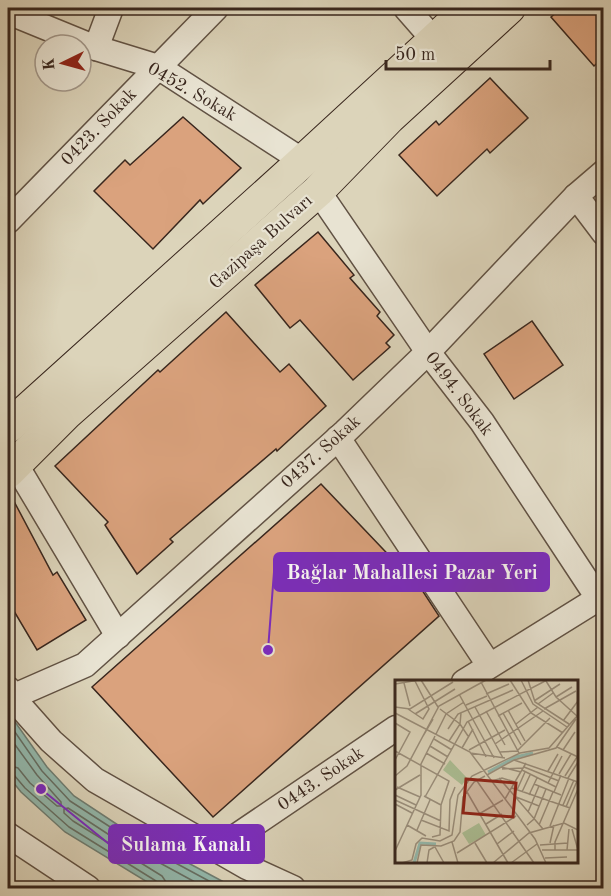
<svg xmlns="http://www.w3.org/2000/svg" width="611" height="896" font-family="'Old Standard TT',serif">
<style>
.water{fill:#93b8ac;stroke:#6f7e73;stroke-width:1.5}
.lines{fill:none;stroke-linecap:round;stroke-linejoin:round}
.shore{stroke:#666f64;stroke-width:1.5}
.building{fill:#daa27d;stroke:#38261d;stroke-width:1.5}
.minor-casing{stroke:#615244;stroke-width:27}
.major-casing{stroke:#38261d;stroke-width:34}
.minor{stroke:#e8e3d2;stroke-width:24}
.major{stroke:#dcd4ba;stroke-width:32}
.labels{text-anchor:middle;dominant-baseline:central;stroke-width:4.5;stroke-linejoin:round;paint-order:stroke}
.street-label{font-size:18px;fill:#38261d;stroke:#e8e3d2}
.inset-river{fill:none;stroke:#93b8ac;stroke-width:3}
.inset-road{fill:none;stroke:#9a8e7b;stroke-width:1.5}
.view{fill:#8f2418;fill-opacity:0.15;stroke:#8f2418;stroke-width:3}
.inset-edge{fill:none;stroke:#38261d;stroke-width:3}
.leader{fill:none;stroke:#7b2cbf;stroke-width:2}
.callout-dot{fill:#7b2cbf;stroke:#e8e3d2;stroke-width:2}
.callout{fill:#7b2cbf;stroke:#7b2cbf;stroke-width:2}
.callout-label{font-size:20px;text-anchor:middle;font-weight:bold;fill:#fff}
</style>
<rect width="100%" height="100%" fill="#dcd4ba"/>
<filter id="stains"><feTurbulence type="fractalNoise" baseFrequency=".00333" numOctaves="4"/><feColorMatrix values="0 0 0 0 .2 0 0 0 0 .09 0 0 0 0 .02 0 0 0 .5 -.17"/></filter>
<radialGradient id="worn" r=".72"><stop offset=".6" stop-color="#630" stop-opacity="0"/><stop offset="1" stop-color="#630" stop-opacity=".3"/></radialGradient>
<!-- water -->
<polygon class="water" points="8,712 47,767 74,796 121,827 235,888 157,888 65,832 21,792 8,776"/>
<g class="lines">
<!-- shore -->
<g class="shore">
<polyline points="8,722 42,771 70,801 118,832 222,888"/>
<polyline points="8,735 37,775 61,802 61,806 57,806 30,783 18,768 8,765"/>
<polyline points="8,773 14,775 25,788 69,827 156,881 159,888"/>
<polyline points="167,888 166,882 162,876 73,821 64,813 64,809 68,808 114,838 206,888"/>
</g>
</g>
<!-- building -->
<g class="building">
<polygon points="562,8 603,8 603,58 594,66 551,17"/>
<polygon points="490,78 528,118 490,153 487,149 437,196 399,155 436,121 439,125"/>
<polygon points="183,117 241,168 203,204 200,200 153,249 94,191 125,160 130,165"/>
<polygon points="318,232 354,275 350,278 380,312 377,316 394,335 386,343 390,347 353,380 300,320 290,328 255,285"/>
<polygon points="226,312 280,372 289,364 326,406 277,451 276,449 170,539 173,542 137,574 105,525 108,522 55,466 158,370 160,372"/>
<polygon points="532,321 563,365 514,399 484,354"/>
<polygon points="321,484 422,590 439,616 213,817 92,687"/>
<polygon points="8,490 53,575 57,572 86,620 37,650 8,601"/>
</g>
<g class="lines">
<defs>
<g id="minor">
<polyline points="406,8 434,40"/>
<polyline points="8,12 96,48 158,67 303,161"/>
<polyline points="96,48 111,8"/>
<polyline points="318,191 428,352 482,422 598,598"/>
<polyline points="576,196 604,233"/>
<polyline points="8,221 216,8"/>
<polyline points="338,438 489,665"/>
<polyline points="16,465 118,636"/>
<polyline points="464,682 604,595"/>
<polyline points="8,689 12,697 51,741 95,780 247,867 293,888"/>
<polyline points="12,697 85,665 345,432 428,352 576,196 604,172"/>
<polyline points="8,835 88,888"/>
<polyline points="216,850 396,728"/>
</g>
<g id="major">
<polyline points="8,427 303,161 469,8"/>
<polyline points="8,472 67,413 318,191 389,118 509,8"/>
</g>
</defs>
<!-- minor casing -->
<use href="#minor" class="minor-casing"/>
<!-- major casing -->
<use href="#major" class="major-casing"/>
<!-- minor -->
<use href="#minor" class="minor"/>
<!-- major -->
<use href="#major" class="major"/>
</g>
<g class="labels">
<!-- street labels -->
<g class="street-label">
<text transform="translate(192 92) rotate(30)">0452. Sokak</text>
<text transform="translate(99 127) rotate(-46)">0423. Sokak</text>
<text transform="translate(261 242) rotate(-42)">Gazipaşa Bulvarı</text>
<text transform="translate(459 394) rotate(53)">0494. Sokak</text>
<text transform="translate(321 452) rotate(-42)">0437. Sokak</text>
<text transform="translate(321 779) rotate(-34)">0443. Sokak</text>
</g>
</g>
<!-- overview -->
<g transform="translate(395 680)">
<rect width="183" height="183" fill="#dcd4ba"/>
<path d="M 55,80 L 72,98 L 67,105 L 48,90 ZM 84,143 L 91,155 L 74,164 L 67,153 Z" fill="#abbe94"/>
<path class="inset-river" d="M 93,92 L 121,77 L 138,73M 19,183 L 25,163 L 41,164"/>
<path class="inset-road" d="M 26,0 L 43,27M 115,0 L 136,33 L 168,53M 126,0 L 138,24 L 172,47M 133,0 L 140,22 L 174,44M 151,1 L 161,17 L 182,36M 86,2 L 124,73M 9,3 L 15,26M 0,4 L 24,0M 64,14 L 99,78M 91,14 L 114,4M 161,17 L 177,7M 139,21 L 165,4M 143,24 L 158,13M 71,25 L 92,16M 0,27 L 15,29 L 58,2M 80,27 L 108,78M 13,29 L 28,39 L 34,29 L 20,1M 45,29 L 65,44 L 73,56M 149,29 L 181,11M 113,30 L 130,61M 91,31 L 110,65M 0,33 L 75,72 L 140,159 L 151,183M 108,33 L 126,65M 20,34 L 60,9M 103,36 L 127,23M 73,41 L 91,77M 168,41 L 183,21M 0,43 L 15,52 L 0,80M 121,44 L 143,27M 53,49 L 63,34 L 118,10M 41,54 L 51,34 L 69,22M 28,56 L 38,39M 39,59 L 57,70M 54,61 L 65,44 L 66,33M 100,64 L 148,31M 35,66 L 53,77M 162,67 L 183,77M 67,68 L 78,49M 74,70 L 110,50M 123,70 L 155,38M 168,70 L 180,52M 0,71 L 54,101 L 46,125 L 45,155 L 37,157M 105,72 L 123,71M 31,73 L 50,84M 75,73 L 110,78M 119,80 L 183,102M 106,87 L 126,92M 129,87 L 164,101M 107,89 L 128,88M 127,90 L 161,107M 153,91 L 163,74M 164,94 L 176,74M 92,95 L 119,80 L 161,68 L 181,39M 0,96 L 12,86 L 44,26 L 91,0M 170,96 L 182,77M 104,98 L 148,149M 173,98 L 183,82M 82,101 L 139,183M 97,101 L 107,98 L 120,102M 153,103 L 167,76M 139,104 L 166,115M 2,107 L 25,117M 117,108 L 175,128M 0,110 L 25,95M 122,110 L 130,92M 72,112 L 113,183M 127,112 L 135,95M 159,112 L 166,95M 0,115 L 21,125M 134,115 L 142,98M 29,116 L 46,125M 30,117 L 72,42 L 152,0M 121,117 L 144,126M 110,119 L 131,83M 0,120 L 46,141M 0,124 L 17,133M 168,125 L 179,100M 171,127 L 182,101M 133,132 L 144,106M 84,134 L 108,120M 26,140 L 54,151 L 55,120 L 60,107M 91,144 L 107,134M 12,145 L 31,156M 132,145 L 139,139 L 151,109M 144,145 L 158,112M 155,146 L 174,98M 177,149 L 183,170M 22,150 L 35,120M 57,162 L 63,183M 80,163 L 92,183M 155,163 L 159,145M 102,164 L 119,151M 145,165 L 173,163M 40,167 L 49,183M 147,170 L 183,170M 160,170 L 160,162 L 183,109M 172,170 L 174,149M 0,171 L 26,115 L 26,84 L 40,56M 62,173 L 121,136M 150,178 L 172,177M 7,183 L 17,180 L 21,164 L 27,158 L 45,161 L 57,155 L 63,115 L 77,96 L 125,73 L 154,68 L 182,36M 22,183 L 26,165 L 46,166 L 59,161 L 65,152 L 68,117 L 79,102 L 90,96M 32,183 L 34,170 L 41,166M 98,183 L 134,153 L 169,143 L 183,150M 116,183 L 142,164"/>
<path class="view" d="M 71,99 L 121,103 L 118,137 L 68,133 Z"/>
<rect width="183" height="183" class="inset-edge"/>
</g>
<!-- callouts -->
<path class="leader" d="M268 650L274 572M41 789L109 844"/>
<g class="callout-dot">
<circle cx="268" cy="650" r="6"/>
<circle cx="41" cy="789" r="6"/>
</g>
<g class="callout">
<rect x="274" y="553" width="275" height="38" rx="6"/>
<rect x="109" y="825" width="155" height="38" rx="6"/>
</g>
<g class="callout-label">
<text x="412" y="579">Bağlar Mahallesi Pazar Yeri</text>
<text x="186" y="851">Sulama Kanalı</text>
</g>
<!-- margin -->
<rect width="611" height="896" fill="none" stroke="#dcd4ba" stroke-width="30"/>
<rect x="9" y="9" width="593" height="878" fill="none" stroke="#38261d" stroke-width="3"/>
<rect x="15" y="15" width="581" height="866" fill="none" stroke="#38261d" stroke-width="1.5"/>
<!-- north arrow -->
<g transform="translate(63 63) rotate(265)"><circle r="28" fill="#e8e3d2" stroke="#a2978a" stroke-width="1.5"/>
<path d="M0-4.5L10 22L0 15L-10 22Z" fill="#8f2418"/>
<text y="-9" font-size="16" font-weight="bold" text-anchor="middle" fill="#38261d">K</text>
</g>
<!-- scale -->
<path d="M386 60v9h164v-9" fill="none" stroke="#38261d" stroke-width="3"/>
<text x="395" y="60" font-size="18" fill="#38261d" stroke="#e8e3d2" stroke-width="4.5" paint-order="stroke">50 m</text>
<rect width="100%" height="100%" filter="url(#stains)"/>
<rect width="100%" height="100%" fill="url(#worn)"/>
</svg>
